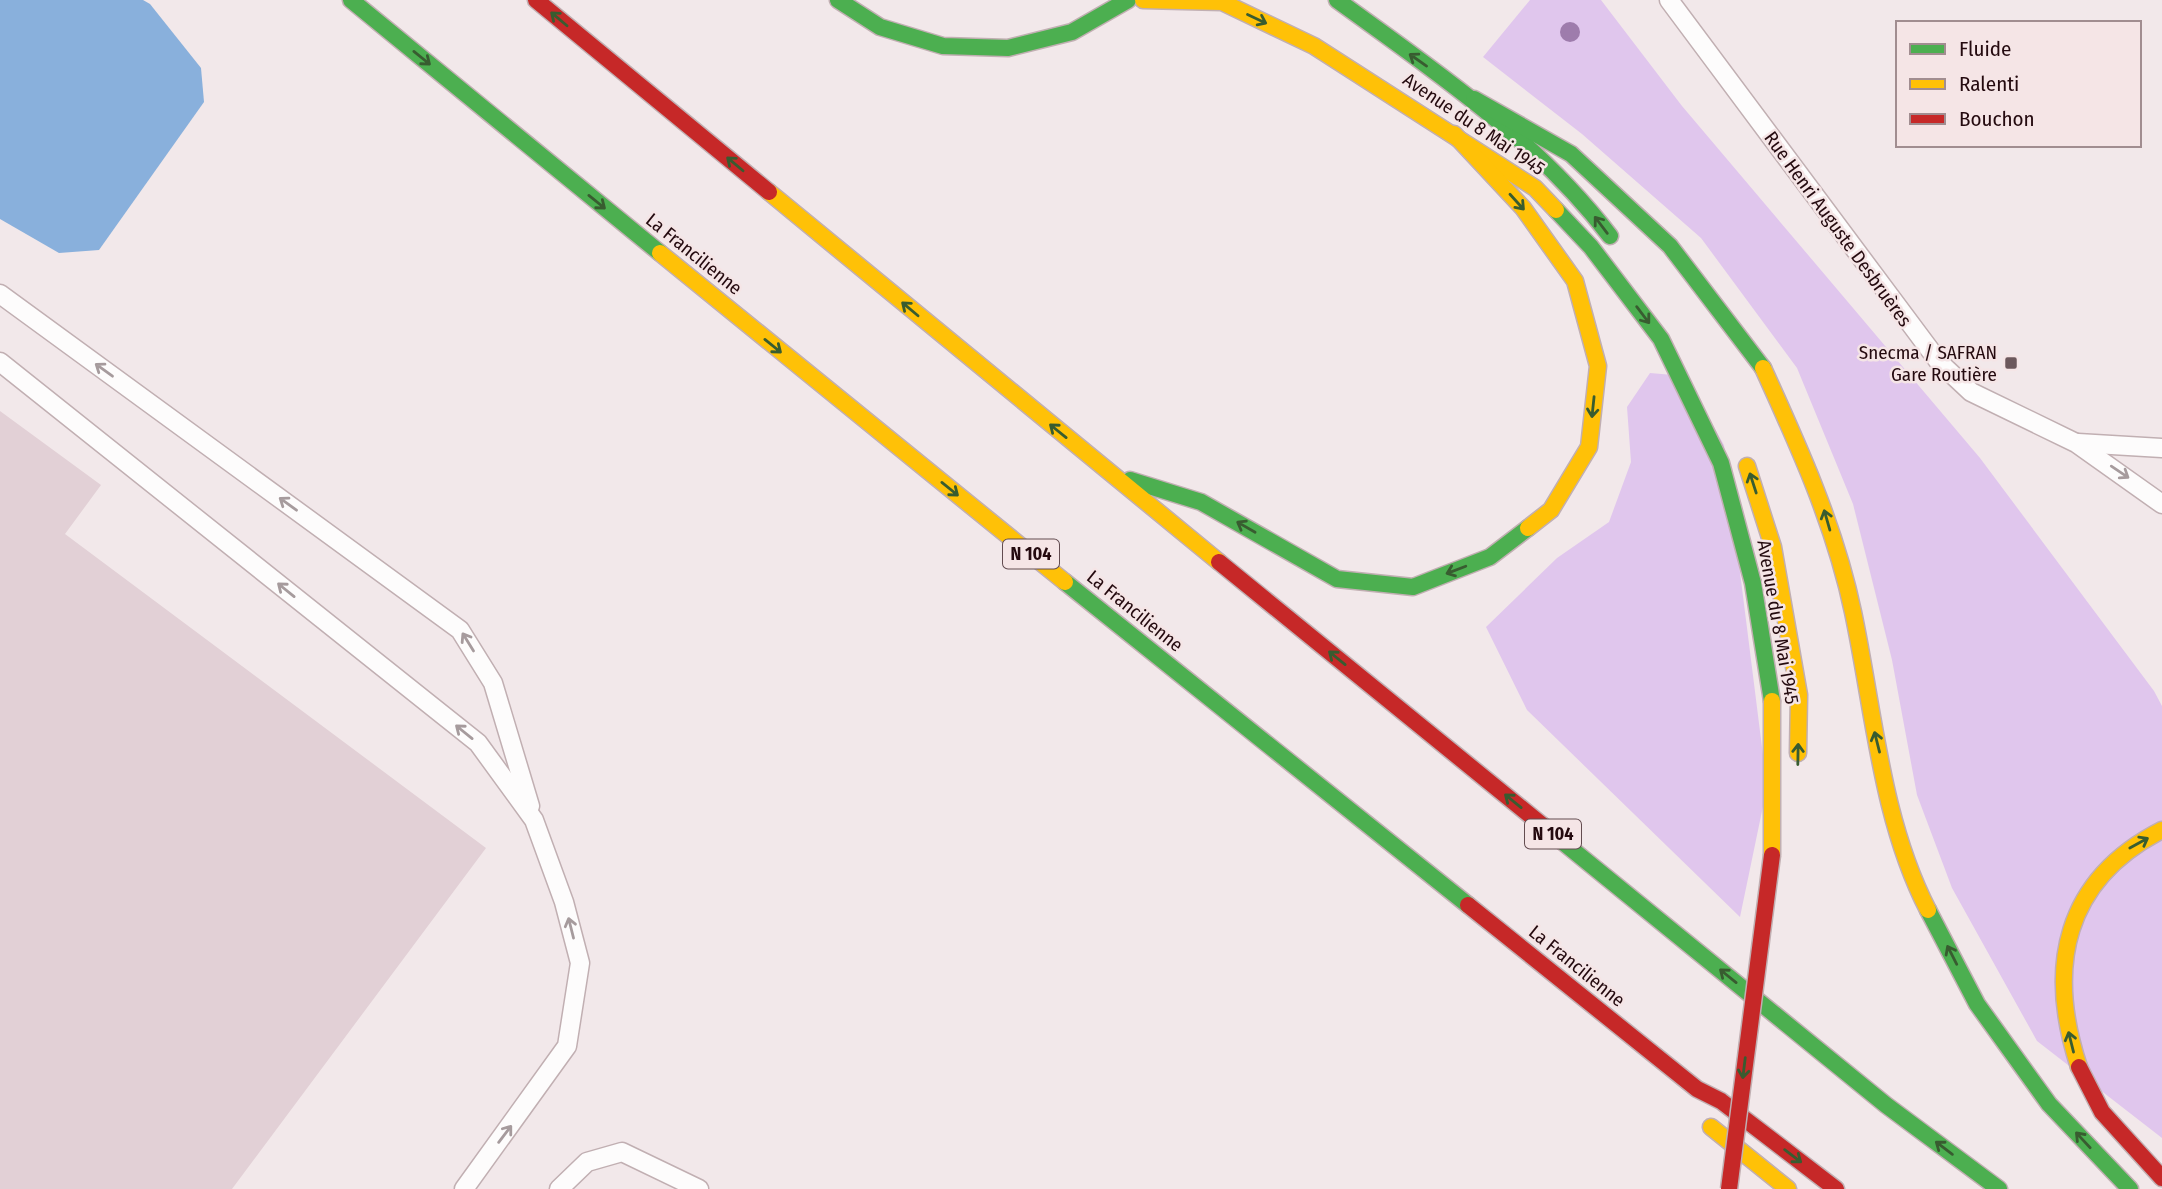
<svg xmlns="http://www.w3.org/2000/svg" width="2162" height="1189" font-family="'Fira Sans Condensed',sans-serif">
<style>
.green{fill:#e0c6ed}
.water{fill:#89b0dc}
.building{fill:#e2d0d6}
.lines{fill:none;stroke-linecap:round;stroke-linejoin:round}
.lane-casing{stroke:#c1afb2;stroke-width:21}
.fast-casing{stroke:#c1afb2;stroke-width:19}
.slow-casing{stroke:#c1afb2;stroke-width:19}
.jam-casing{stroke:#c1afb2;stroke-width:19}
.lane{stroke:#fdfcfc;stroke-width:18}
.fast{stroke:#4caf50;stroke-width:16}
.slow{stroke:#ffc107;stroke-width:16}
.jam{stroke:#c62828;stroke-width:16}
.jam-bridge-casing{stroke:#c1afb2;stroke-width:19;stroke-linecap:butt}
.jam-bridge{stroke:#c62828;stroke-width:16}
.tree{fill:#9e7cac}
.oneway{stroke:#385c30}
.oneway2{stroke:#a69b9d}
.poi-dot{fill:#6c585c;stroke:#f5e5e6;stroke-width:2.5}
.labels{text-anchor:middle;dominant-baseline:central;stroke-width:5;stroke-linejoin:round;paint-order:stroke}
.shield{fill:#f5e5e6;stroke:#634c50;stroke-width:2}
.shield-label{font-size:18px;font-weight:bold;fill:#240a0f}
.street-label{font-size:19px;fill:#240a0f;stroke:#f5e5e6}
.poi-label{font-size:19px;fill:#240a0f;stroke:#f5e5e6;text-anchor:end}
</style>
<rect width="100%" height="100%" fill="#f2e8ea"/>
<!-- green -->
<g class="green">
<polygon points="1530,0 1601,0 1682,106 1980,458 2154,691 2162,706 2162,1138 2037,1041 1952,888 1917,795 1892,660 1853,504 1797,368 1701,238 1582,134 1483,57"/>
<polygon points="1650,373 1685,376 1724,445 1767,787 1740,917 1527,710 1486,627 1557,558 1609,522 1631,462 1627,407"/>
</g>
<!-- water -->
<polygon class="water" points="0,0 143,0 150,4 201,68 204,102 99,250 59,253 0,219"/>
<!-- building -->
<polygon class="building" points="0,411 101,485 65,534 486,848 232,1189 0,1189"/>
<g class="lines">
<defs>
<g id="lane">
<polyline points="1669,0 1939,362 1971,392 2076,443 2162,504"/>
<polyline points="0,294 460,630 493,683 530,806"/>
<polyline points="0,362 478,743 534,820 564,902 580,963 567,1046 464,1189"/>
<polyline points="2078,443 2162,448"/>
<polyline points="559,1189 587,1162 622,1152 699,1189"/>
</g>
<g id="fast">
<polyline points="351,0 660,253"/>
<polyline points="838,0 880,27 943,46 1008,48 1072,32 1128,0"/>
<path d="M 1337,0 C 1435,71 1536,139 1610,236"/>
<polyline points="1474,99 1571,154 1670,246 1763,368"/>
<polyline points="1556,210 1591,247 1661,339 1721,463 1753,583 1772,701"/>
<polyline points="1130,480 1201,502 1337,579 1413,587 1490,557 1528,528"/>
<polyline points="1065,582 1468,905"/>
<polyline points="1542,825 1886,1105 1999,1189"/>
<polyline points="1928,910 1977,1004 2049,1104 2130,1189"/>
</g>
<g id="slow">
<polyline points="1143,0 1222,2 1314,46 1535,188 1556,210"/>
<polyline points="1454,134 1523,208 1575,281 1598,366 1589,447 1551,510 1528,528"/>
<polyline points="769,192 1219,562"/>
<polyline points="660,253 1065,582"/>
<path d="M 1763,368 C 1799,447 1835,526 1853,612 C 1874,711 1881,819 1928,910"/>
<polyline points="1747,466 1773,547 1799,695 1798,753"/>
<polyline points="1772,855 1772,701"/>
<path d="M 2079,1067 C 2046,967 2064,880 2162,830"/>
<polyline points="1711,1127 1788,1189"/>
</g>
<g id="jam">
<polyline points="536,0 769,192"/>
<polyline points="1219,562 1542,825"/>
<polyline points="1468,905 1697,1089 1721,1101 1836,1189"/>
<polyline points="2079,1067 2102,1112 2162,1178"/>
</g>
</defs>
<!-- lane casing -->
<use href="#lane" class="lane-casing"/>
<!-- fast casing -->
<use href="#fast" class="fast-casing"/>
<!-- slow casing -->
<use href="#slow" class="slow-casing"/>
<!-- jam casing -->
<use href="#jam" class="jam-casing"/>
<!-- lane -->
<use href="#lane" class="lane"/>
<!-- fast -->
<use href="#fast" class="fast"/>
<!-- slow -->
<use href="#slow" class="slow"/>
<!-- jam -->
<use href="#jam" class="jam"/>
<defs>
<polyline id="jam-bridge" points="1729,1189 1772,855"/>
</defs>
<!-- jam-bridge casing -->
<use href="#jam-bridge" class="jam-bridge-casing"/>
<!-- jam-bridge -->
<use href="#jam-bridge" class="jam-bridge"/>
</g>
<!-- trees -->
<circle class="tree" cx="1570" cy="32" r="10"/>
<!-- one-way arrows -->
<defs><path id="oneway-shaft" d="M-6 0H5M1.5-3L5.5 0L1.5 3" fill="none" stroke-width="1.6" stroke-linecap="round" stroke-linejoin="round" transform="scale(1.75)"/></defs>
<g class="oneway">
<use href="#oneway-shaft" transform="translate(559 19) rotate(-140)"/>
<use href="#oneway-shaft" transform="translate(1257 19) rotate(25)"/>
<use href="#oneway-shaft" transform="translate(422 58) rotate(39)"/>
<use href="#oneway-shaft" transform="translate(1418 60) rotate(-145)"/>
<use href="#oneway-shaft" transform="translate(735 164) rotate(-140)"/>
<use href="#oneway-shaft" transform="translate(597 202) rotate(39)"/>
<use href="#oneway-shaft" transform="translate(1517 202) rotate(48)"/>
<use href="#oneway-shaft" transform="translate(1601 225) rotate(-127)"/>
<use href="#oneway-shaft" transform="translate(910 309) rotate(-140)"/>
<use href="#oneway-shaft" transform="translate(1643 315) rotate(53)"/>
<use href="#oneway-shaft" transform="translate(773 346) rotate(39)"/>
<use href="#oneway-shaft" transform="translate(1593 407) rotate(96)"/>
<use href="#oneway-shaft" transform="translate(1058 431) rotate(-141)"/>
<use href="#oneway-shaft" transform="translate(1753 483) rotate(-108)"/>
<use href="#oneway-shaft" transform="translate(950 489) rotate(39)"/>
<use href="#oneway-shaft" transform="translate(1827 520) rotate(-106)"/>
<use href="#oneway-shaft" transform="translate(1246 527) rotate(-150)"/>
<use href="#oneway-shaft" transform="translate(1456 570) rotate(159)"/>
<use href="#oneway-shaft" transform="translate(1337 658) rotate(-141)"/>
<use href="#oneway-shaft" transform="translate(1877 742) rotate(-104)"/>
<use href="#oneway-shaft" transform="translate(1798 754) rotate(-89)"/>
<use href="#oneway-shaft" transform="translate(1513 801) rotate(-141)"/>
<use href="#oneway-shaft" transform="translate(2139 843) rotate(-29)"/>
<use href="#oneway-shaft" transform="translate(1952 955) rotate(-117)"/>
<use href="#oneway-shaft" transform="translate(1728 976) rotate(-141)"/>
<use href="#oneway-shaft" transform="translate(2071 1042) rotate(-104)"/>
<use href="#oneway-shaft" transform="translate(1744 1068) rotate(97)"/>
<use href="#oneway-shaft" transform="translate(2083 1140) rotate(-133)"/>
<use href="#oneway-shaft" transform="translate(1944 1148) rotate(-143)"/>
<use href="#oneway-shaft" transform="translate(1793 1156) rotate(37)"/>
</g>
<g class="oneway2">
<use href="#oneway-shaft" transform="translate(104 370) rotate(-144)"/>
<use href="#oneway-shaft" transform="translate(2120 472) rotate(34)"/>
<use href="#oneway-shaft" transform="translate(288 504) rotate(-144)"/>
<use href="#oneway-shaft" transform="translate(286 590) rotate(-141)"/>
<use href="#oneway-shaft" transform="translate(468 642) rotate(-122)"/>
<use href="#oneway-shaft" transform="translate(464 732) rotate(-141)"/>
<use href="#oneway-shaft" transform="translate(571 928) rotate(-104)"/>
<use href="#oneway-shaft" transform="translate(505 1134) rotate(-53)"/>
</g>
<!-- markers -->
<rect class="poi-dot" x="2004" y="356" width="14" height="14" rx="3.5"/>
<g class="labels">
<!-- shield labels -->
<g class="shield">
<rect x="1003" y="539.5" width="56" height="29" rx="5"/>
<rect x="1525" y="819.5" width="56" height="29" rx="5"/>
</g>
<g class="shield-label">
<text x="1031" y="554">N 104</text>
<text x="1553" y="834">N 104</text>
</g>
<!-- street labels -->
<g class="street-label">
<text transform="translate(1474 124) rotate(34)">Avenue du 8 Mai 1945</text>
<text transform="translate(1838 229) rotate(54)">Rue Henri Auguste Desbruères</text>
<text transform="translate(694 254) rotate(39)">La Francilienne</text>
<text transform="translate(1135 611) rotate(39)">La Francilienne</text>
<text transform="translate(1778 622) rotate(80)">Avenue du 8 Mai 1945</text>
<text transform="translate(1577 966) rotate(39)">La Francilienne</text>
</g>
<!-- poi labels -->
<g class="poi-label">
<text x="1997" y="352">Snecma / SAFRAN<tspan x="1997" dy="22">Gare Routière</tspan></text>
</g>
</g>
<!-- legend -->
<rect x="1896" y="21" width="245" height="126" fill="#f5e5e6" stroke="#a18d90" stroke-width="2"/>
<rect x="1910" y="44" width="35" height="10" fill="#4caf50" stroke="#a18d90" stroke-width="2"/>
<text x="1959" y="56" font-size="21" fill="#240a0f">Fluide</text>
<rect x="1910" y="79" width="35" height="10" fill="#ffc107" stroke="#a18d90" stroke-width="2"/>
<text x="1959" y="91" font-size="21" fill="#240a0f">Ralenti</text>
<rect x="1910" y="114" width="35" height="10" fill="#c62828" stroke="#a18d90" stroke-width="2"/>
<text x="1959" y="126" font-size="21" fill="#240a0f">Bouchon</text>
</svg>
